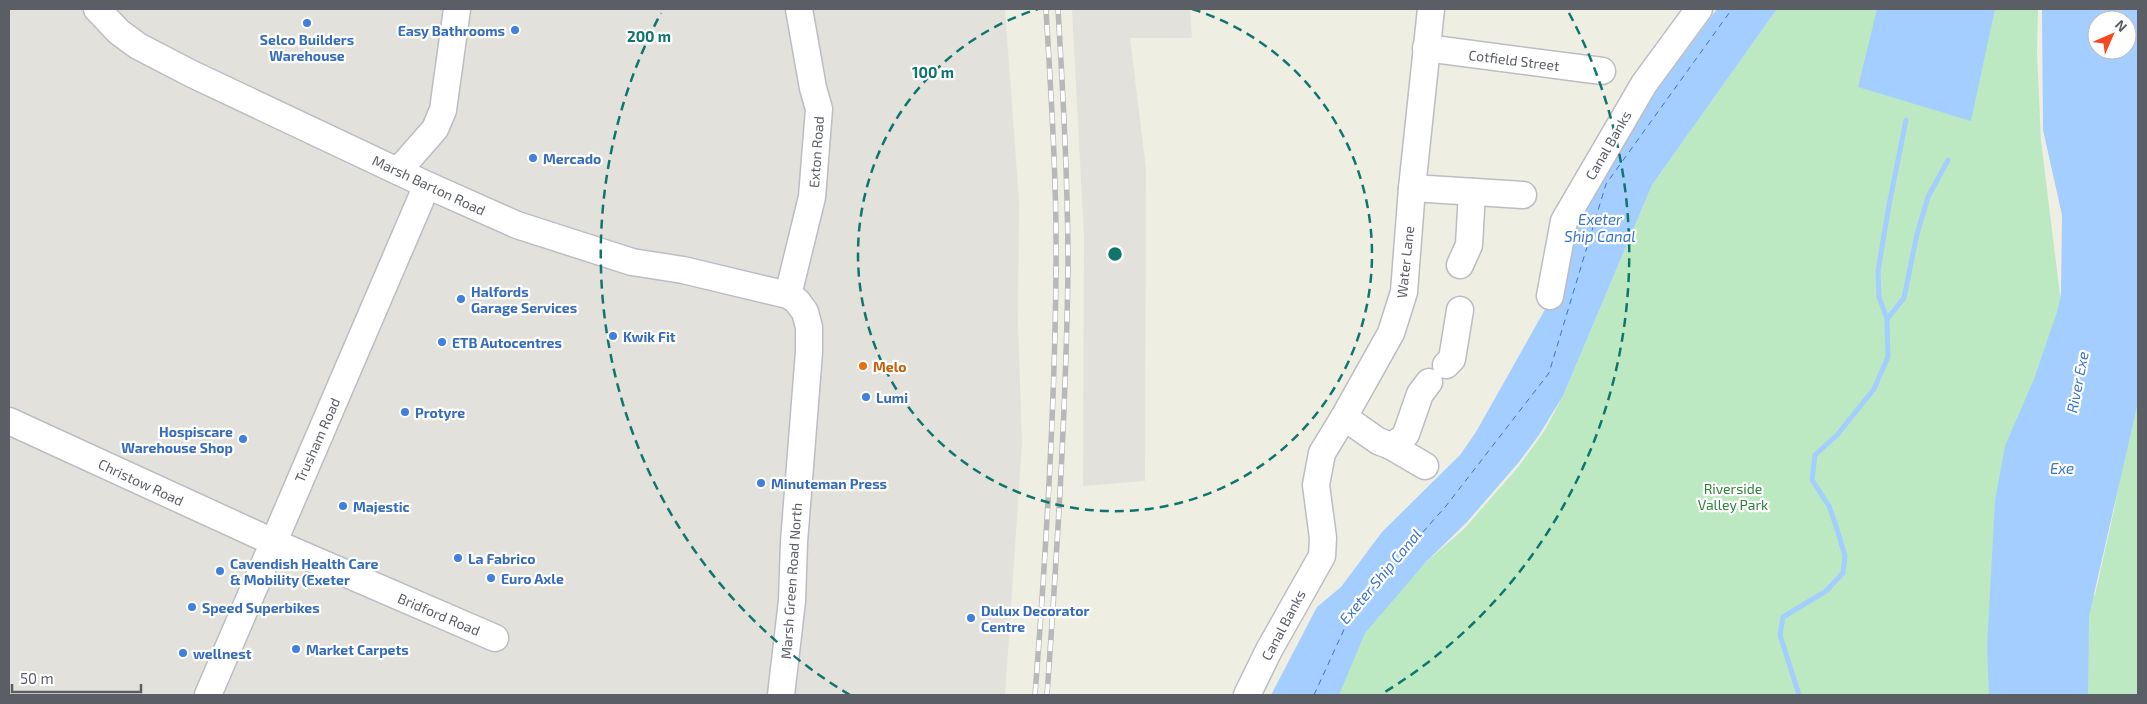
<svg xmlns="http://www.w3.org/2000/svg" width="2147" height="704" font-family="'Exo 2',sans-serif">
<style>
.industrial{fill:#e3e1db}
.green{fill:#bde9c2}
.water{fill:#a3ceff;fill-rule:evenodd}
.lines{fill:none;stroke-linecap:round;stroke-linejoin:round}
.stream{stroke:#a3ceff;stroke-width:5}
.ferry{stroke:#3b74cd;stroke-width:1;stroke-dasharray:6 5;stroke-linecap:butt}
.minor-casing{stroke:#bbbdc3;stroke-width:29}
.minor{stroke:#fff;stroke-width:26}
.rail-casing{stroke:#b7b8b8;stroke-width:5.5}
.rail{stroke:#fff;stroke-width:4;stroke-dasharray:11;stroke-linecap:butt}
.ring{fill:none;stroke:#0f766e;stroke-width:2.5;stroke-dasharray:9 6}
.shop-dot{fill:#3f7fe0;stroke:#fff;stroke-width:2}
.food-dot{fill:#e8710a;stroke:#fff;stroke-width:2}
.labels{text-anchor:middle;dominant-baseline:central;stroke-width:4.5;stroke-linejoin:round;paint-order:stroke}
.shop-label{font-size:14px;font-weight:bold;fill:#366cbe;stroke:#fff;text-anchor:start}
.street-label{font-size:14px;fill:#5b5f65;stroke:#fff}
.food-label{font-size:14px;font-weight:bold;fill:#c56008;stroke:#fff;text-anchor:start}
.park-label{font-size:14px;fill:#2d823a;stroke:#fff}
.water-label{font-size:15px;font-style:italic;fill:#3b74cd;stroke:#fff}
.centre{fill:#0f766e;stroke:#fff;stroke-width:2.5}
.ring-label{font-size:15px;text-anchor:middle;font-weight:bold;fill:#0f766e;stroke:#fff;stroke-width:4.5;stroke-linejoin:round;paint-order:stroke}
</style>
<rect width="100%" height="100%" fill="#efeee3"/>
<!-- industrial -->
<g class="industrial">
<polygon points="9,9 1005,9 1019,200 1018,324 1022,444 1005,695 9,695"/>
<polygon points="1072,9 1190,9 1192,38 1130,38 1146,169 1145,481 1083,486 1084,236"/>
</g>
<!-- green -->
<g class="green">
<polygon points="1777,9 2038,9 2037,51 2041,141 2061,303 2000,695 1336,695 1367,628 1425,563 1464,529 1519,466 1545,430 1563,396 1652,185"/>
<polygon points="2138,343 2138,695 2081,695 2073,609 2095,595 2114,510 2135,402"/>
</g>
<!-- water -->
<g class="water">
<polygon points="1717,9 1777,9 1652,185 1563,396 1539,435 1519,462 1467,522 1425,563 1365,633 1339,695 1271,695 1317,607 1341,587 1382,532 1460,455 1476,432 1552,297 1568,220 1634,121"/>
<polygon points="1877,9 1995,9 1971,121 1858,87"/>
<path d="M 2042,9 L 2138,9 L 2138,402 L 2089,616 L 2088,695 L 1989,695 L 1987,647 L 1995,500 L 2005,446 L 2034,379 L 2058,309 L 2061,293 L 2062,215 L 2043,130 ZM 2097,20 L 2127,20 L 2127,50 L 2097,50 Z"/>
</g>
<g class="lines">
<!-- stream -->
<g class="stream">
<polyline points="1887,319 1904,298 1917,234 1928,197 1948,160"/>
<polyline points="1799,695 1780,635 1783,617 1826,591 1843,573 1845,556 1836,526 1829,506 1812,480 1815,455 1837,435 1874,389 1888,357 1887,319 1879,297 1878,271 1889,205 1906,120"/>
</g>
<!-- ferry -->
<polyline class="ferry" points="1314,695 1352,612 1446,506 1549,373 1606,184 1732,9"/>
<defs>
<g id="minor">
<polyline points="97,9 119,32 138,46 192,74 427,185 517,225 632,262 683,270 788,295 797,301 805,312 809,327 809,352 794,542 792,601 781,695"/>
<polyline points="1426,48 1602,71"/>
<polyline points="398,171 435,129 443,110 457,9"/>
<polyline points="1412,188 1523,195"/>
<polyline points="1460,265 1469,245 1472,192"/>
<polyline points="788,295 812,197 819,109 813,88 799,9"/>
<polyline points="1550,296 1564,221 1644,84 1699,9"/>
<polyline points="1446,365 1452,359 1460,310"/>
<polyline points="1344,417 1378,441 1391,446 1402,439 1406,434 1420,394 1429,382"/>
<polyline points="9,421 273,542 495,638"/>
<polyline points="1391,446 1425,466"/>
<polyline points="208,695 427,185"/>
<polyline points="1247,695 1269,650 1322,556 1323,538 1316,485 1322,453 1344,417 1391,333 1404,292 1412,188 1431,9"/>
</g>
</defs>
<!-- minor casing -->
<use href="#minor" class="minor-casing"/>
<!-- minor -->
<use href="#minor" class="minor"/>
<defs>
<g id="rail">
<path d="M 1035,695 C 1046,553 1055,412 1056,269 C 1057,182 1051,95 1046,9"/>
<path d="M 1047,695 C 1057,553 1066,412 1068,269 C 1068,182 1063,95 1058,9"/>
</g>
</defs>
<!-- rail casing -->
<use href="#rail" class="rail-casing"/>
<!-- rail -->
<use href="#rail" class="rail"/>
</g>
<!-- distance rings -->
<g class="ring">
<path d="M1192 9A257 257 0 1 1 1038 9"/>
<path d="M850 695A514 514 0 0 1 661 13M1569 13A514 514 0 0 1 1380 695"/>
</g>
<!-- markers -->
<g class="shop-dot">
<circle cx="307" cy="23" r="5"/>
<circle cx="515" cy="30" r="5"/>
<circle cx="533" cy="158" r="5"/>
<circle cx="461" cy="299" r="5"/>
<circle cx="613" cy="336" r="5"/>
<circle cx="442" cy="342" r="5"/>
<circle cx="866" cy="397" r="5"/>
<circle cx="405" cy="412" r="5"/>
<circle cx="243" cy="439" r="5"/>
<circle cx="761" cy="483" r="5"/>
<circle cx="343" cy="506" r="5"/>
<circle cx="458" cy="558" r="5"/>
<circle cx="220" cy="571" r="5"/>
<circle cx="491" cy="578" r="5"/>
<circle cx="192" cy="607" r="5"/>
<circle cx="971" cy="618" r="5"/>
<circle cx="296" cy="649" r="5"/>
<circle cx="183" cy="653" r="5"/>
</g>
<circle class="food-dot" cx="863" cy="366" r="5"/>
<g class="labels">
<!-- shop labels -->
<g class="shop-label">
<text x="505" y="30" text-anchor="end">Easy Bathrooms</text>
<text x="307" y="39" text-anchor="middle">Selco Builders<tspan x="307" dy="16">Warehouse</tspan></text>
<text x="543" y="158">Mercado</text>
<text x="471" y="291">Halfords<tspan x="471" dy="16">Garage Services</tspan></text>
<text x="623" y="336">Kwik Fit</text>
<text x="452" y="342">ETB Autocentres</text>
<text x="876" y="397">Lumi</text>
<text x="415" y="412">Protyre</text>
<text x="233" y="431" text-anchor="end">Hospiscare<tspan x="233" dy="16">Warehouse Shop</tspan></text>
<text x="771" y="483">Minuteman Press</text>
<text x="353" y="506">Majestic</text>
<text x="468" y="558">La Fabrico</text>
<text x="230" y="563">Cavendish Health Care<tspan x="230" dy="16">&amp; Mobility (Exeter</tspan></text>
<text x="501" y="578">Euro Axle</text>
<text x="202" y="607">Speed Superbikes</text>
<text x="981" y="610">Dulux Decorator<tspan x="981" dy="16">Centre</tspan></text>
<text x="306" y="649">Market Carpets</text>
<text x="193" y="653">wellnest</text>
</g>
<!-- street labels -->
<g class="street-label">
<text transform="translate(1514 60) rotate(7)">Cotfield Street</text>
<text transform="translate(1608 145) rotate(-60)">Canal Banks</text>
<text transform="translate(816 152) rotate(-86)">Exton Road</text>
<text transform="translate(429 185) rotate(25)">Marsh Barton Road</text>
<text transform="translate(1405 262) rotate(-84)">Water Lane</text>
<text transform="translate(317 440) rotate(-66)">Trusham Road</text>
<text transform="translate(141 482) rotate(25)">Christow Road</text>
<text transform="translate(791 581) rotate(-86)">Marsh Green Road North</text>
<text transform="translate(439 614) rotate(23)">Bridford Road</text>
<text transform="translate(1283 625) rotate(-62)">Canal Banks</text>
</g>
<!-- food labels -->
<g class="food-label">
<text x="873" y="366">Melo</text>
</g>
<!-- park labels -->
<g class="park-label">
<text x="1733" y="488">Riverside<tspan x="1733" dy="16">Valley Park</tspan></text>
</g>
<!-- water labels -->
<g class="water-label">
<text x="1600" y="219">Exeter<tspan x="1600" dy="17">Ship Canal</tspan></text>
<text transform="translate(2077 382) rotate(-79)">River Exe</text>
<text x="2062" y="468">Exe</text>
<text transform="translate(1380 576) rotate(-50)">Exeter Ship Canal</text>
</g>
</g>
<circle cx="1115" cy="254" r="8" class="centre"/>
<g class="ring-label">
<text x="649" y="42">200 m</text>
<text x="933" y="78">100 m</text>
</g>
<!-- border -->
<rect width="2147" height="704" fill="none" stroke="#5b5f65" stroke-width="20"/>
<!-- north arrow -->
<g transform="translate(2112 35) rotate(45)"><circle r="24" fill="#ffffff" stroke="#bdbfc1"/>
<path d="M0-4L9 19L0 12L-9 19Z" fill="#f74621"/>
<text y="-8" font-size="14" font-weight="bold" text-anchor="middle" fill="#5b5f65">N</text>
</g>
<!-- scale -->
<path d="M12 684v8h129v-8" fill="none" stroke="#5b5f65" stroke-width="2.5"/>
<text x="20" y="684" font-size="15" fill="#5b5f65" stroke="#ffffff" stroke-width="4" paint-order="stroke">50 m</text>
</svg>
